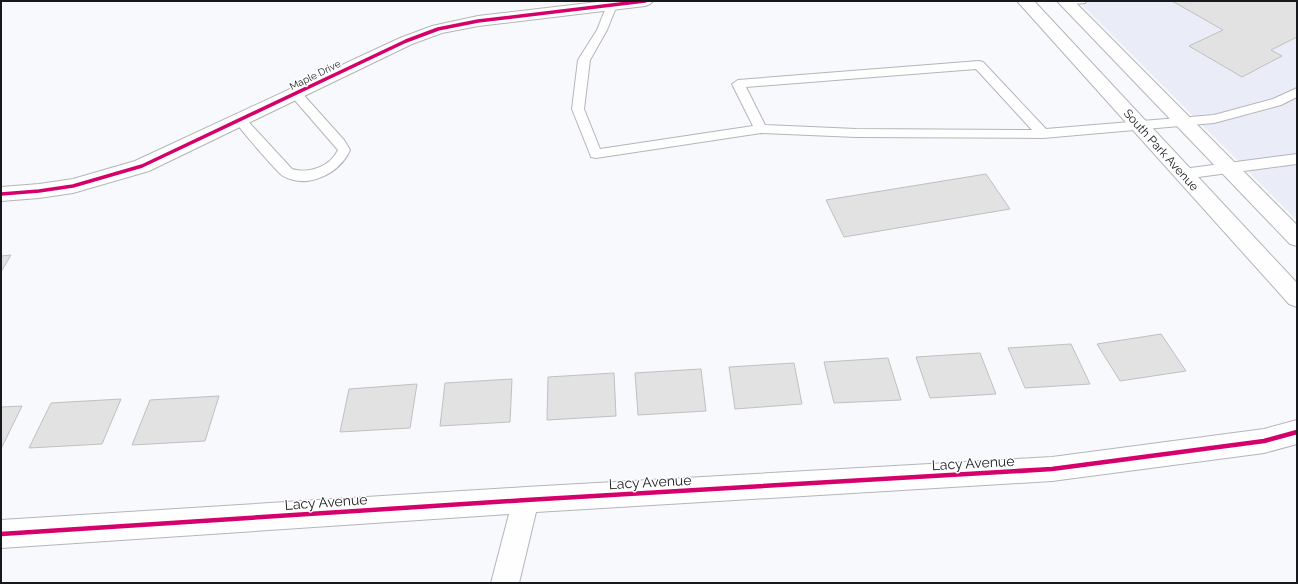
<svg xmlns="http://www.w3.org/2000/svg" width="1298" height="584" font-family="Raleway,sans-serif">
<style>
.built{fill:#eaedf8}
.building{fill:#e2e2e3;stroke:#c1c0c0}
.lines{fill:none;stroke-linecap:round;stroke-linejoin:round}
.lane-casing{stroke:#b4b5b8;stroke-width:2}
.street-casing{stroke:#b4b5b8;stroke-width:2}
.secondary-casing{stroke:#b4b5b8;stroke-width:2}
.lane{fill:#fefeff;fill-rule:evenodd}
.street{fill:#fefeff;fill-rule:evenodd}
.secondary{fill:#fefeff;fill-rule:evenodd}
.cycleway-far1-casing{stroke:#fff;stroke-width:5.5}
.cycleway-casing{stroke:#fff;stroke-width:7}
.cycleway-far1{stroke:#d6006c;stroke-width:3.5}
.cycleway{stroke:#d6006c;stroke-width:4.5}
.labels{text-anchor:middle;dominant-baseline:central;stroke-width:3;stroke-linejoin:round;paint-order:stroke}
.far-street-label{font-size:10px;fill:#18191c;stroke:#fff}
.street-label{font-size:12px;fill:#18191c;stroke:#fff}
.near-street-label{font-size:14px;fill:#18191c;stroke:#fff}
</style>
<rect width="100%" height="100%" fill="#f7f9fd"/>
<!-- built -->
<polygon class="built" points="1078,1 1297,1 1297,220"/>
<!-- building -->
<g class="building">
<polygon points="1172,1 1297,1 1297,37 1271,50 1282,56 1242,77 1189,46 1223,30"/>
<polygon points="986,174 1010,209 844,237 826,200"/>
<polygon points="11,255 1,272 1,256"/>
<polygon points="1161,334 1186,371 1120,381 1097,344"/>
<polygon points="1071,344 1090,384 1025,388 1008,348"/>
<polygon points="980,353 996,394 930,398 916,357"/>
<polygon points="888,358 901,400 834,403 824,362"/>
<polygon points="794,363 802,404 735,409 729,367"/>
<polygon points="701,369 706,411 638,415 635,373"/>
<polygon points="614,373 616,416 547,420 548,377"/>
<polygon points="512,379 510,422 440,426 445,383"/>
<polygon points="417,384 410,428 340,432 349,389"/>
<polygon points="219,396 205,441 132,445 150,400"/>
<polygon points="121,399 102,444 29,448 51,403"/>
<polygon points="22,406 1,449 1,407"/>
</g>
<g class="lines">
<defs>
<g id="lane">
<polygon points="1063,1 1086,1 1085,3 1063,5 1062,3"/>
<path d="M 612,2 L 617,5 L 607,30 L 590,60 L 584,109 L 600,149 L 753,126 L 732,84 L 738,80 L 979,61 L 983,62 L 1046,129 L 1214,115 L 1273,99 L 1297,88 L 1297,97 L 1281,105 L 1214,123 L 1043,138 L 856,137 L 761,133 L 596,158 L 591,157 L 590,154 L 572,109 L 578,60 L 597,30 L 607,5 ZM 976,69 L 1032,130 L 856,129 L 765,125 L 746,87 Z"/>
<path d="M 296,90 L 300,91 L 344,140 L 350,150 C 340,173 308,190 283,176 C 277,172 239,128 234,120 L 236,117 L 244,117 L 292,169 C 309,174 330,167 338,150 L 292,97 L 290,94 Z"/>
<polygon points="1297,154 1297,164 1183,179 1178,177 1176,174 1178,171 1183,169"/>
</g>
<g id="street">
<polygon points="606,1 653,1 650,4 645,6 478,26 442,33 412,44 149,171 73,193 39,198 1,201 1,187 39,184 73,179 135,161 400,38 432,26 478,16"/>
<polygon points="1297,420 1297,444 1264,453 1052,481 536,512 519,583 491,583 509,514 1,548 1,520 526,487 1052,457 1264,429"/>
</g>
<g id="secondary">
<polygon points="1017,1 1034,1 1297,283 1297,307 1289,304"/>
<polygon points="1057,1 1074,1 1297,225 1297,246 1290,244"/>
</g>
</defs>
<!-- lane casing -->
<use href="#lane" class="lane-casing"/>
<!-- street casing -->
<use href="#street" class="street-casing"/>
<!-- secondary casing -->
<use href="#secondary" class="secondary-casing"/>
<!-- lane -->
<use href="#lane" class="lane"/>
<!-- street -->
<use href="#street" class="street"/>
<!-- secondary -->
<use href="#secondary" class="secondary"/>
<defs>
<polyline id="cycleway-far1" points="1,194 39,191 73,186 142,166 406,41 438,29 478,21 645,1"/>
<polyline id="cycleway" points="1,534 526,500 1052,469 1264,441 1297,432"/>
</defs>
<!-- cycleway-far1 casing -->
<use href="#cycleway-far1" class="cycleway-far1-casing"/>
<!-- cycleway casing -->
<use href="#cycleway" class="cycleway-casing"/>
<!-- cycleway-far1 -->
<use href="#cycleway-far1" class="cycleway-far1"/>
<!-- cycleway -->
<use href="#cycleway" class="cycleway"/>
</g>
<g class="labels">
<!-- far-street labels -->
<g class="far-street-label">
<text transform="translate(315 75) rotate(-26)">Maple Drive</text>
</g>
<!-- street labels -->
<g class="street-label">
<text transform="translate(1161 150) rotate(48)">South Park Avenue</text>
</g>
<!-- near-street labels -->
<g class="near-street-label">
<text transform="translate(973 463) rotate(-3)">Lacy Avenue</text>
<text transform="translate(650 482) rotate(-3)">Lacy Avenue</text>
<text transform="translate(326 502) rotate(-4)">Lacy Avenue</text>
</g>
</g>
<!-- border -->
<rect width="1298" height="584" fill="none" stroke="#18191c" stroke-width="4"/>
</svg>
